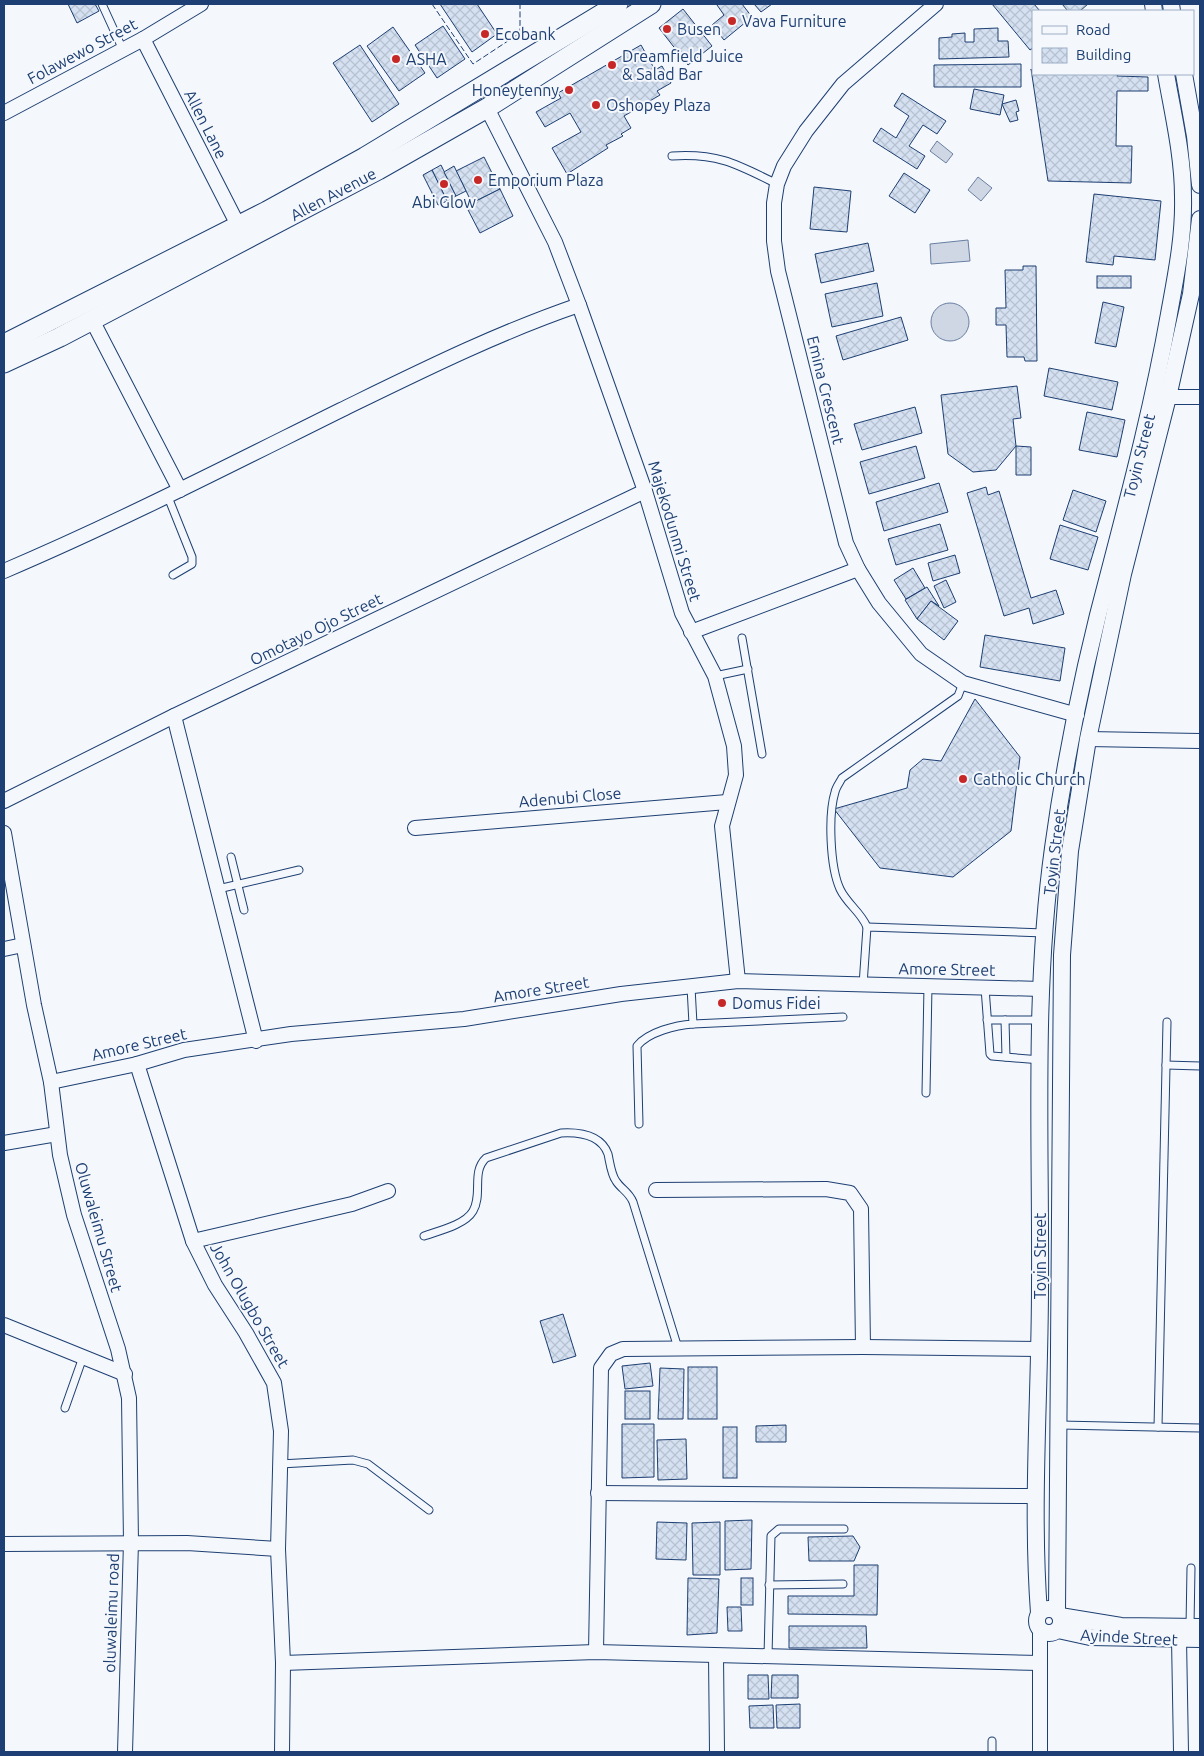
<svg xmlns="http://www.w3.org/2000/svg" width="1204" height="1756" font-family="Ubuntu,sans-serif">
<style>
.water{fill:#cfd7e4;stroke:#687fa3}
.building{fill:url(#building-cross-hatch);stroke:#1d3f73}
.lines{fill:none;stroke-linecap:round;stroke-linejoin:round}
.service-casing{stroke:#1d3f73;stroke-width:9}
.minor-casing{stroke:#1d3f73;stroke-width:16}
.tertiary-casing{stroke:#1d3f73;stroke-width:18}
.secondary-casing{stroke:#1d3f73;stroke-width:21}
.service{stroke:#f4f7fb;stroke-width:7}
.minor{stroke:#f4f7fb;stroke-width:14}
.tertiary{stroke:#f4f7fb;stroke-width:16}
.secondary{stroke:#f4f7fb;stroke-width:19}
.fence{stroke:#1d3f73;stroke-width:1;stroke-dasharray:6 2.5;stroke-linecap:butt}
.poi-dot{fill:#c62828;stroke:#f4f7fb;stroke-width:2}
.labels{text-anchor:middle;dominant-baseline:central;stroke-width:4;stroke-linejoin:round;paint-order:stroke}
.poi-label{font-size:16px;fill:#1d3f73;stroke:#f4f7fb;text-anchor:start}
.street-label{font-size:16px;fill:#1d3f73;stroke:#f4f7fb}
</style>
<defs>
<pattern id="building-cross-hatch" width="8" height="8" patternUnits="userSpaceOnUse" patternTransform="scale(1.25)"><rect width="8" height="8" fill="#d5e0f0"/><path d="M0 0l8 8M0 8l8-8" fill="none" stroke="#b6c1d1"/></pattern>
</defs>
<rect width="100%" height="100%" fill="#f4f7fb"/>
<!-- water -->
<g class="water">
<polygon points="937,141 953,154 946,163 930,151"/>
<polygon points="978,177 992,188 981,201 968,190"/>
<polygon points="968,240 970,261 931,264 930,244"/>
<circle cx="950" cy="322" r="19"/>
</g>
<!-- building -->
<g class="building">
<polygon points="68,4 95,4 99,11 77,23"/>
<polygon points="440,4 477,4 497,34 472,52"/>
<polygon points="719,4 742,4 752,17 724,40 712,25 724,15 717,5"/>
<polygon points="754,4 772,4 761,12"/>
<polygon points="992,4 1034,4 1040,11 1033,11 1033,48 1030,50"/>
<polygon points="1062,4 1088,4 1080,11 1068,11"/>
<polygon points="683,9 712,46 688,65 659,28"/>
<polygon points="443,26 465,59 437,78 415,45"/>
<polygon points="393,27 425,73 399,91 367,46"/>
<polygon points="998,28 998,41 1008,41 1009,57 939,59 939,38 952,37 952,34 965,33 965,42 974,42 974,29"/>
<polygon points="360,45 399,104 372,122 333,63"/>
<polygon points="641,45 655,70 662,66 671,83 657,91 660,95 624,116 631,128 621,134 623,136 606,145 608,148 567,174 552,148 581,132 570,113 545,127 536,112 561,98 558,93"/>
<polygon points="1021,64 1021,87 934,87 934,65"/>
<polygon points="1031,69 1033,74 1118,74 1117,76 1148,77 1148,91 1117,91 1116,146 1132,146 1131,183 1048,181"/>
<polygon points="974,89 1004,95 1000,115 970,109"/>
<polygon points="902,93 946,121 937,134 923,125 909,146 925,156 917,169 873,141 881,128 896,138 909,116 894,106"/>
<polygon points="1016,100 1019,111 1016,112 1018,120 1010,122 1002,104"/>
<polygon points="484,157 500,189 472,203 456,171"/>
<polygon points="441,165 456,196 447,201 432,170"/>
<polygon points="454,166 466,191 456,196 444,172"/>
<polygon points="432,170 447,201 438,205 423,175"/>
<polygon points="904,173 930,190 915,213 889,196"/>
<polygon points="814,187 851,191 847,232 810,229"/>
<polygon points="500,189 513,216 480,233 466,206"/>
<polygon points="1094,194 1161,201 1155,260 1114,256 1113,265 1086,262"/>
<polygon points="868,243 874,271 821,283 815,254"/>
<polygon points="1023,266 1036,266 1037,361 1025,361 1024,357 1007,357 1006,325 996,325 996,308 1006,308 1005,270 1023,270"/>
<rect x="1097" y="276" width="34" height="12"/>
<polygon points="877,283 883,316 832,327 825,294"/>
<polygon points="1103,302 1124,307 1116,347 1095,343"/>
<polygon points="901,317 908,340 843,360 836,336"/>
<polygon points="1049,368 1118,382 1112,410 1044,396"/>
<polygon points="1017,386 1021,418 1013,419 1016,446 996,470 973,472 948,454 941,395"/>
<polygon points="915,407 922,433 862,450 854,424"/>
<polygon points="1087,412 1125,420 1117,457 1079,450"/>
<polygon points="916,446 925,478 869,494 860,462"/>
<polygon points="1016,446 1031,447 1031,475 1016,475"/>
<polygon points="939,483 948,512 884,531 876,502"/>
<polygon points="986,487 988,495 999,491 1031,598 1056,590 1064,614 1033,624 1029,608 1004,616 967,493"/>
<polygon points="1073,490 1106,501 1096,532 1063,520"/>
<polygon points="940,524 948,550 896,565 888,539"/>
<polygon points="1060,525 1098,537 1088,570 1050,559"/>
<polygon points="955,555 960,573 933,581 928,563"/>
<polygon points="913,568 925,588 906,599 894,580"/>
<polygon points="946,580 956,602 944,608 934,586"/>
<polygon points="927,587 939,606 931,601 917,619 905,600"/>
<polygon points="931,601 958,621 944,640 917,619"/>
<polygon points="985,635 1065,648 1060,681 980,667"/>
<polygon points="975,699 1020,757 1011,831 953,877 880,868 834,809 907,788 910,770 923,759 941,761"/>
<polygon points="563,1314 576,1356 553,1363 540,1321"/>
<polygon points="650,1363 653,1386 625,1389 622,1366"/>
<rect x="688" y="1367" width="29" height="52"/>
<polygon points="660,1368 684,1369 683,1419 658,1419"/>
<rect x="625" y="1391" width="25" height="28"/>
<polygon points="622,1424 654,1424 654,1477 622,1478"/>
<polygon points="786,1425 786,1442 756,1442 756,1426"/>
<rect x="723" y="1427" width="14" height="51"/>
<polygon points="686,1439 687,1479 658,1480 657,1440"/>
<polygon points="752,1520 751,1569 725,1570 725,1521"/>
<polygon points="657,1522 687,1523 686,1560 656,1559"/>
<polygon points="720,1522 720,1575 693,1575 692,1523"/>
<polygon points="853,1536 860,1547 854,1561 809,1561 808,1537"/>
<polygon points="854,1565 878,1565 877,1615 788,1614 788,1596 854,1596"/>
<polygon points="688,1578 719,1579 717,1633 687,1635"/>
<rect x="741" y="1578" width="12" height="27"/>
<polygon points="727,1607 741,1607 742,1631 728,1631"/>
<polygon points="789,1626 866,1626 867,1648 789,1648"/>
<polygon points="748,1675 768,1675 769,1699 748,1699"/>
<polygon points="772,1675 798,1675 798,1698 771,1698"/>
<polygon points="800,1704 800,1728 777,1728 776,1705"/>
<polygon points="773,1705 774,1728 750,1728 749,1706"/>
</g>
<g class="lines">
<defs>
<g id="service">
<polyline points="102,4 123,50"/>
<path d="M 672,156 C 718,153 737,164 777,184"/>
<polyline points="168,497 192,557 192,564 173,575"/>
<polyline points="742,638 762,754"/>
<polyline points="715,676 748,669"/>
<polyline points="231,857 244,910"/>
<polyline points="218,889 299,870"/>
<path d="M 867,927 C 861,912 847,904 840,889 C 830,867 828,815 835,792 C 836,787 840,782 842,778 L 958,696 L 963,683"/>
<polyline points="863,985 867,927 1045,933"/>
<polyline points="985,988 990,1054 992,1056 1041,1060"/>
<polyline points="987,1020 1041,1020"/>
<polyline points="1005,1020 1006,1057"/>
<polyline points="693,1024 843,1017"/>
<polyline points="1166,1065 1200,1066"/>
<polyline points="926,1093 928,986"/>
<path d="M 639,1124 L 637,1046 C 648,1032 676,1025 693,1024 L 691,987"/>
<path d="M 424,1236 C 438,1231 465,1225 473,1211 C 483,1194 471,1172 486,1158 L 561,1133 C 579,1132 601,1135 608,1154 C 610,1163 611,1174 616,1181 C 621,1189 629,1192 633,1202 L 678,1348"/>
<polyline points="65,1408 83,1357"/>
<polyline points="1060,1425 1200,1428"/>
<polyline points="1158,1427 1167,1022"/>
<polyline points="280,1464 353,1460 368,1464 429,1510"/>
<polyline points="769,1585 843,1584"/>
<polyline points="1190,1626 1191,1568"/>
<polyline points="768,1656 771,1536 779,1529 844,1529"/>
<polyline points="992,1741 992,1752"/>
</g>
<g id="minor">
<polyline points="936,4 843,84 806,131 784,166 777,184 774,203 774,241 778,271 846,543 858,569 879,603 921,654 963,683 1077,715"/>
<polyline points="143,39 238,225"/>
<polyline points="487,108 555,242 579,305 645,491 682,613 715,676 734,746 736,775 722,826 738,981"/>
<polyline points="4,113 143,39 201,4"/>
<polyline points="92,320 180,490"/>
<polyline points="1168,397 1200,397"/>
<path d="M 4,571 C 119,522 230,465 341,410 C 419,372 497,333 579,305"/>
<polyline points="691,632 858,569"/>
<polyline points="174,716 256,1041"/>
<polyline points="1088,739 1200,741"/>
<polyline points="4,801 174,716 645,491"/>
<polyline points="415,828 727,802"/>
<polyline points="4,833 34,1005 51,1082 60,1155 74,1215 118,1349 129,1398 131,1542 125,1752"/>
<polyline points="4,949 23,945"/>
<polyline points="137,1064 193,1241 215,1285 246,1333 274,1383 281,1431 278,1549 283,1663 282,1752"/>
<polyline points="51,1082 137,1064 184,1050 291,1034 464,1019 621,994 738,981 1041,989"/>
<polyline points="4,1143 57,1134"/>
<polyline points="656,1190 826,1189 850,1193 861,1209 863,1347"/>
<polyline points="193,1241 352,1204 388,1191"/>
<polyline points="4,1325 125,1374"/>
<polyline points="598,1493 1034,1496"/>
<polyline points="4,1544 187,1543 278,1549"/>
<polyline points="1040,1630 1040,1752"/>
<polyline points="1179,1639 1181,1752"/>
<polyline points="596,1652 601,1368 611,1354 623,1349 863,1347 1040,1349"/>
<polyline points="716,1656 717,1752"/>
<polyline points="283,1663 596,1652 1040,1663"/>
</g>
<g id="tertiary">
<polyline points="1153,4 1154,11"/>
<polyline points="1171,4 1172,11"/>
<polyline points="1184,74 1195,136 1200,185"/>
<circle cx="1049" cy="1621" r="12"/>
<polyline points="1057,1611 1062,955 1070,851 1088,739 1123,574 1168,397 1191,294 1200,219"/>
<path d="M 1039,1613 C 1031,1504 1040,1395 1040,1285 C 1041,1140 1033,992 1053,848 C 1066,753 1086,657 1111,565 C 1133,481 1154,399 1169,314 C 1176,275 1184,237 1183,197 C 1183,156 1173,114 1166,74"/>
<polyline points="1060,1616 1121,1626 1200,1627"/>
<polyline points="1058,1630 1090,1637 1200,1639"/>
</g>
<g id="secondary">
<polyline points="4,344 267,211 365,157 618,4"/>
<polyline points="4,363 60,337 378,170 487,108 651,4"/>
</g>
</defs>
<!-- service casing -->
<use href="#service" class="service-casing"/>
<!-- minor casing -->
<use href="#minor" class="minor-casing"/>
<!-- tertiary casing -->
<use href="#tertiary" class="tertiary-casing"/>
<!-- secondary casing -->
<use href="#secondary" class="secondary-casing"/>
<!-- service -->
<use href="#service" class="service"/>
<!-- minor -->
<use href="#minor" class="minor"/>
<!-- tertiary -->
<use href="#tertiary" class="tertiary"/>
<!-- secondary -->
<use href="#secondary" class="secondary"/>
<!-- fence -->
<polyline class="fence" points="432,4 473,64 520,33 520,4"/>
</g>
<!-- markers -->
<g class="poi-dot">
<circle cx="732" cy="21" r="5"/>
<circle cx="667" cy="29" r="5"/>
<circle cx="485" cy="34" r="5"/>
<circle cx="396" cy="59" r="5"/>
<circle cx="612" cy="65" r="5"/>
<circle cx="569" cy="90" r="5"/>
<circle cx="596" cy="105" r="5"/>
<circle cx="478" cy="180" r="5"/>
<circle cx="444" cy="184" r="5"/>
<circle cx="963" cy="779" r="5"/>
<circle cx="722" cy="1003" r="5"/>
</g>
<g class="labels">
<!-- poi labels -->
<g class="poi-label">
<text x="742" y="21">Vava Furniture</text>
<text x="677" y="29">Busen</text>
<text x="495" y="34">Ecobank</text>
<text x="622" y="56">Dreamfield Juice<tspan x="622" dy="18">&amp; Salad Bar</tspan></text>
<text x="406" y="59">ASHA</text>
<text x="559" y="90" text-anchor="end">Honeytenny</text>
<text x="606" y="105">Oshopey Plaza</text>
<text x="488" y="180">Emporium Plaza</text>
<text x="444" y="202" text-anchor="middle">Abi Glow</text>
<text x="973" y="779">Catholic Church</text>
<text x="732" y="1003">Domus Fidei</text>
</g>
<!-- street labels -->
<g class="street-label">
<text transform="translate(82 51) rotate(-28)">Folawewo Street</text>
<text transform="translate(206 124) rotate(63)">Allen Lane</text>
<text transform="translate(333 194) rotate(-28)">Allen Avenue</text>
<text transform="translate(826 390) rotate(76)">Emina Crescent</text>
<text transform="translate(1139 456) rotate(-76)">Toyin Street</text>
<text transform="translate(675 531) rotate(73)">Majekodunmi Street</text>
<text transform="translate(316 629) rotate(-26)">Omotayo Ojo Street</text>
<text transform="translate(570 797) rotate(-5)">Adenubi Close</text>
<text transform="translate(1054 852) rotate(-83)">Toyin Street</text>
<text transform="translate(947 969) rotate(1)">Amore Street</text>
<text transform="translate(541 989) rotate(-9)">Amore Street</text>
<text transform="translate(139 1044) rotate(-13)">Amore Street</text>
<text transform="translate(99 1227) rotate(74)">Oluwaleimu Street</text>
<text transform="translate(1040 1256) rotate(-90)">Toyin Street</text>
<text transform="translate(250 1305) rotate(60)">John Olugbo Street</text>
<text transform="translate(111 1613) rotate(-88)">oluwaleimu road</text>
<text transform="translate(1129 1637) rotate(3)">Ayinde Street</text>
</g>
</g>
<!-- border -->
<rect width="1204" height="1756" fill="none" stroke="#1d3f73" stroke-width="10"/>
<!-- legend -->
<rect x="1032" y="10" width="162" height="65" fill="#f4f7fb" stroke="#9eadc5"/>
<rect x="1042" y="26" width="25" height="8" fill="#f4f7fb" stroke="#9eadc5"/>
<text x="1076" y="35" font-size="15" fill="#1d3f73">Road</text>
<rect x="1042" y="48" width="25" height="15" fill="url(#building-cross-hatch)" stroke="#9eadc5"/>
<text x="1076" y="60" font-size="15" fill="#1d3f73">Building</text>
</svg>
